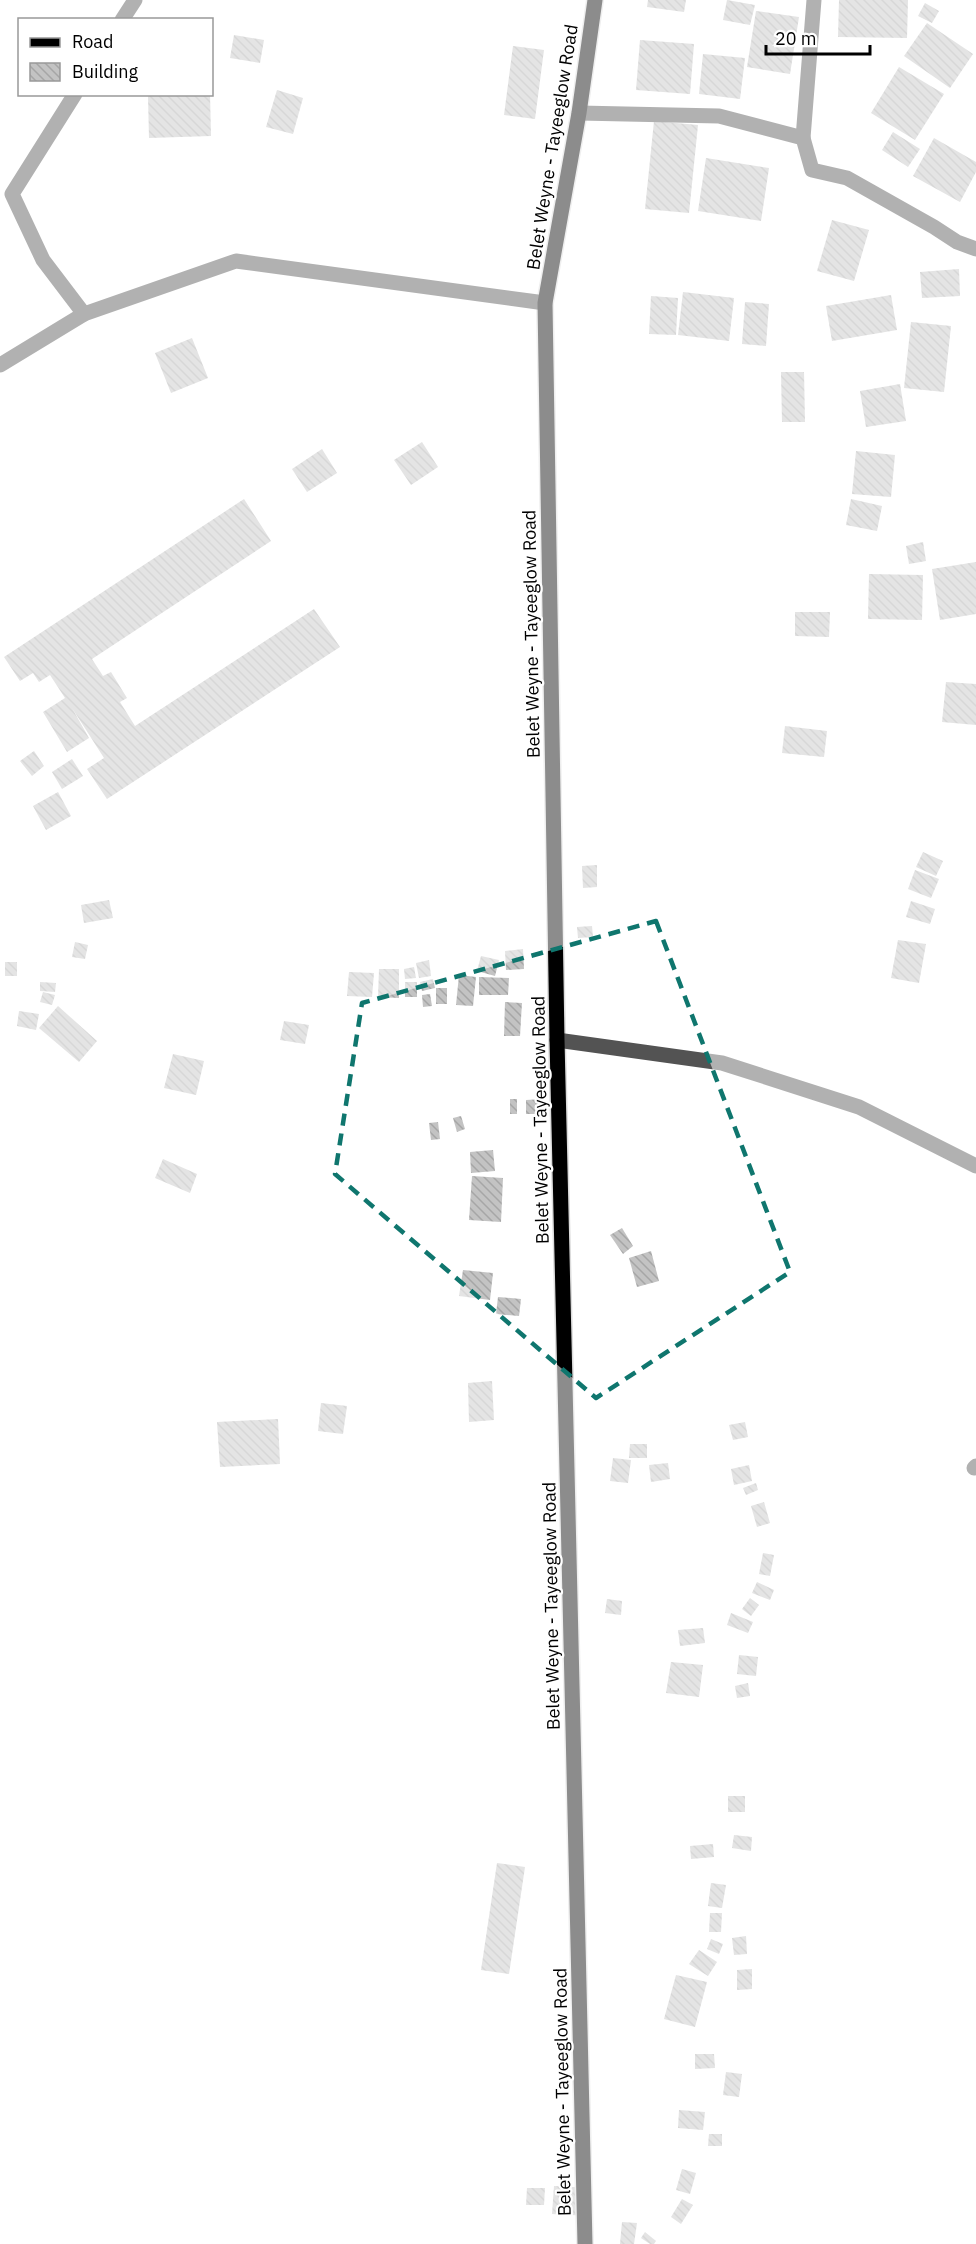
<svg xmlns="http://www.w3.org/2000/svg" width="976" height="2244" font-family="'IBM Plex Sans',sans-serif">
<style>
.building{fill:url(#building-back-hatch)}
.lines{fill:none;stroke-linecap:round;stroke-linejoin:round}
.major-casing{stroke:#dbdbdb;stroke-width:18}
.minor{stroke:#535353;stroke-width:15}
.major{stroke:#000;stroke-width:15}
.marked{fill:none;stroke:#0f766e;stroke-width:4.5;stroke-dasharray:12 8;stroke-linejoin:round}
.labels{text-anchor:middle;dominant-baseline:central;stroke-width:4.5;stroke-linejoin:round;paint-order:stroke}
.street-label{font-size:18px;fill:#000;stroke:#fff}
</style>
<defs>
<pattern id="building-back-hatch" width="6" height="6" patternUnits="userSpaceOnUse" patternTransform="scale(1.5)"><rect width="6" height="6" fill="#c3c3c3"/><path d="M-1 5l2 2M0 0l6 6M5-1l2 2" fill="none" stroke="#a6a6a6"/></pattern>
</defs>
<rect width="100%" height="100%" fill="#fff"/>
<!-- building -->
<g class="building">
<polygon points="648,0 686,0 684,12 647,7"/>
<polygon points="727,0 755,5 750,25 723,20"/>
<polygon points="839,0 908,0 907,38 838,37"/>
<polygon points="925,3 939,11 932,23 918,16"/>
<polygon points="756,11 799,17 790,74 747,67"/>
<polygon points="927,23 973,54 950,88 904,56"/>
<polygon points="234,35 264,40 260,63 230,58"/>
<polygon points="640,40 694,44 690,94 636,90"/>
<polygon points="513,46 544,50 535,119 504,115"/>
<polygon points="703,54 745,58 740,99 699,94"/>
<polygon points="899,67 944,94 915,140 871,113"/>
<polygon points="277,90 303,98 293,134 266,127"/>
<polygon points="210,94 211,136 149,138 148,96"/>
<polygon points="654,121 698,125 689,213 645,209"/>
<polygon points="893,132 920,149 908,167 882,150"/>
<polygon points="934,138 976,162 976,172 960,202 913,176"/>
<polygon points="706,158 769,168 761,221 698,211"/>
<polygon points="832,220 869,230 854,281 817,271"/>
<polygon points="959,269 960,296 922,298 920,272"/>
<polygon points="683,292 734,298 729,341 678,335"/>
<polygon points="891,295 897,330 832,341 826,306"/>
<polygon points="651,296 678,298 676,335 649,334"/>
<polygon points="745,302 769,304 766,346 742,344"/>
<polygon points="911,322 951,326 944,392 904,388"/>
<polygon points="192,338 208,378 171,393 155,353"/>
<polygon points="781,372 804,372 805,422 782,422"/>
<polygon points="900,384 906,421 866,427 860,391"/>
<polygon points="422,442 438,467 411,485 394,460"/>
<polygon points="322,449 337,473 307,492 292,469"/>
<polygon points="856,451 895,455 891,497 852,494"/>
<polygon points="244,499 271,541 92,659 103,676 111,672 127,698 120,702 135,726 314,609 340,647 107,799 87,769 104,758 72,708 89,738 67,752 43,712 65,698 50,675 39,682 33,673 20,681 4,657"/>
<polygon points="851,499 882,506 877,531 846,525"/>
<polygon points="923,542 926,561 909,564 906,546"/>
<polygon points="976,562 976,614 940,620 932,569"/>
<polygon points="869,574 923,575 922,620 868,619"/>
<polygon points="795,612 830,612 829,637 795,636"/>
<polygon points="946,682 976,684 976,725 942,722"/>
<polygon points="785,726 827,731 824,757 782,753"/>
<polygon points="34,751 44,766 32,776 20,761"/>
<polygon points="72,759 83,776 62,789 52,772"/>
<polygon points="58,792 71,816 46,830 33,806"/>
<polygon points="923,852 943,861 936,876 916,867"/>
<polygon points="597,865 597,887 583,888 582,866"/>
<polygon points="915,870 939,879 931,898 908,889"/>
<polygon points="109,900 113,918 84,923 81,905"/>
<polygon points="911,901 935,909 930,924 906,917"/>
<polygon points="592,926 593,937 578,938 577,927"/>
<polygon points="898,940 926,944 919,983 891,978"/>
<polygon points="75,942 88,945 85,959 72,957"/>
<polygon points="523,949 524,969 506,970 505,951"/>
<polygon points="481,956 499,960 495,976 477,971"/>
<polygon points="429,960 431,976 419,978 416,963"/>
<rect x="5" y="962" width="12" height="14"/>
<polygon points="414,967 416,978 405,979 404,969"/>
<polygon points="379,969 399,969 399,998 378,997"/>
<polygon points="349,972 374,973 372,997 347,996"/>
<polygon points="459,975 476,977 473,1006 456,1005"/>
<polygon points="479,977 509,978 508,995 479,995"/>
<polygon points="433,979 435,988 422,991 420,982"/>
<polygon points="40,982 56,983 55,992 40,991"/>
<rect x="405" y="982" width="12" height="15"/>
<rect x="436" y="988" width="11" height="16"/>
<polygon points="43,992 55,995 52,1005 40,1002"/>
<polygon points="430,994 432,1006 423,1007 422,995"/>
<polygon points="505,1002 522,1003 520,1036 504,1036"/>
<polygon points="58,1006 97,1041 79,1062 39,1028"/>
<polygon points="19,1011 39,1014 36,1030 17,1026"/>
<polygon points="284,1021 309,1025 305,1044 280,1040"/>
<polygon points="173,1054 204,1061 196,1095 164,1088"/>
<rect x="510" y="1099" width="7" height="15"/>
<polygon points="543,1099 543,1114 526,1114 526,1100"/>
<polygon points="461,1116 465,1129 457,1132 453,1118"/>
<polygon points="438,1122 440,1139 431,1140 429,1123"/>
<polygon points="493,1150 495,1171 471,1173 470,1152"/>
<polygon points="163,1159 197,1174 190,1193 155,1178"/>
<polygon points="472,1176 503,1178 501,1222 469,1220"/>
<polygon points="622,1228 633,1246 623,1254 610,1235"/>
<polygon points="651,1251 659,1281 637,1287 629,1258"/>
<polygon points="463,1270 493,1273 490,1300 459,1296"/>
<polygon points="498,1297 521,1299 519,1316 496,1314"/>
<polygon points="492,1381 494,1420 469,1422 468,1383"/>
<polygon points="321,1403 347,1406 343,1434 318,1431"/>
<polygon points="278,1419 280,1464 220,1467 217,1422"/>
<polygon points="745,1422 748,1437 733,1440 729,1425"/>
<polygon points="630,1444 647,1444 647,1458 629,1458"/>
<polygon points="613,1458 631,1460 628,1483 610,1481"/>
<polygon points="668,1463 670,1479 651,1482 649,1465"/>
<polygon points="749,1465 752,1481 734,1485 731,1469"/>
<polygon points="756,1483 758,1490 746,1495 743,1488"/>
<polygon points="764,1502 770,1523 757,1527 751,1506"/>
<polygon points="763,1553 774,1555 770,1576 759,1574"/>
<polygon points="757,1582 774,1590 770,1600 752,1593"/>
<polygon points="750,1598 759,1605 751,1616 742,1609"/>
<polygon points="607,1599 622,1601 621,1615 605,1613"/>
<polygon points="731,1613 753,1622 748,1633 727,1625"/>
<polygon points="703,1628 705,1643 680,1646 678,1630"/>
<polygon points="739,1655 758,1657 756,1676 737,1674"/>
<polygon points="671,1662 703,1665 699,1697 666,1693"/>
<polygon points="748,1683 750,1696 737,1698 735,1686"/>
<rect x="728" y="1796" width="17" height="16"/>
<polygon points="734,1835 752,1837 751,1851 732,1848"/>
<polygon points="713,1844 714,1857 691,1859 690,1846"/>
<polygon points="497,1863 525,1867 509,1974 481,1970"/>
<polygon points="711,1883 726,1885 722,1908 708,1906"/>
<polygon points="710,1913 722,1913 721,1932 709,1932"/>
<polygon points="746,1936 747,1954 734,1955 732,1938"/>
<polygon points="711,1939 723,1944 719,1954 707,1949"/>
<polygon points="699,1950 717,1962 708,1976 689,1964"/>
<polygon points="752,1969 752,1989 737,1990 737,1970"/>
<polygon points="676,1975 707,1982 695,2027 664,2019"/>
<polygon points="695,2054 714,2054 715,2068 695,2069"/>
<polygon points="726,2072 742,2074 739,2097 723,2095"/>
<polygon points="679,2110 705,2112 703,2130 678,2128"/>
<polygon points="709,2134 722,2134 722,2146 708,2146"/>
<polygon points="682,2169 696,2173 690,2194 676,2190"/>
<polygon points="554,2186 591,2188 589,2216 552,2214"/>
<polygon points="527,2188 545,2188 544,2205 526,2205"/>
<polygon points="682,2199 693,2205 681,2224 671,2217"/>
<polygon points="622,2222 637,2223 634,2244 620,2244"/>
<polygon points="645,2232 656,2241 654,2244 650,2244 641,2238"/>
</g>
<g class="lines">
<defs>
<polyline id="major" points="585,2244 557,1040 545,303 579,113 595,0"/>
</defs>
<!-- major casing -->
<use href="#major" class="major-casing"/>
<!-- minor -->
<g class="minor">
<polyline points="122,20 135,0"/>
<polyline points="75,94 12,194 43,260 84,314"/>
<polyline points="579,113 719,116 803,138 812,170 847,178 934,227 957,242 976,249"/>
<polyline points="803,138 814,0"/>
<polyline points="0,365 84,314 236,261 545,303"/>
<polyline points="557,1040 722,1063 859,1107 976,1166"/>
<polyline points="974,1468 976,1466"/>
</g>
<!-- major -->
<use href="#major" class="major"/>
</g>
<!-- marked area -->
<path d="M0 0H976V2244H0ZM 656,921 L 790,1272 L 596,1398 L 335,1174 L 362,1003 Z" fill="#fff" fill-opacity=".55" fill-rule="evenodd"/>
<path class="marked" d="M 656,921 L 790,1272 L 596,1398 L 335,1174 L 362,1003 Z"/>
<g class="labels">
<!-- street labels -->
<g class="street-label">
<text transform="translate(552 147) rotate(-81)">Belet Weyne - Tayeeglow Road</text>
<text transform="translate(531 634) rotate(-91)">Belet Weyne - Tayeeglow Road</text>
<text transform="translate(540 1120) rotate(-91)">Belet Weyne - Tayeeglow Road</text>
<text transform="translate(551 1606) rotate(-91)">Belet Weyne - Tayeeglow Road</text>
<text transform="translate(562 2092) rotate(-91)">Belet Weyne - Tayeeglow Road</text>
</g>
</g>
<!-- legend -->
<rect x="18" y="18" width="195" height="78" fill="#ffffff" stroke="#999999" stroke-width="1.5"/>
<rect x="30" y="38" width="30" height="9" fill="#000000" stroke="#999999" stroke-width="1.5"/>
<text x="72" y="48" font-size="18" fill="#000000">Road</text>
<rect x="30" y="63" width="30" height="18" fill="url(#building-back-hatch)" stroke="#999999" stroke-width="1.5"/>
<text x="72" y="78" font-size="18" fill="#000000">Building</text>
<!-- scale -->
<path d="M766 45v9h104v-9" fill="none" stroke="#000000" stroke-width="3"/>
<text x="775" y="45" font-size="18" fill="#000000" stroke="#ffffff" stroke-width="4.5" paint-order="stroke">20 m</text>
</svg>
